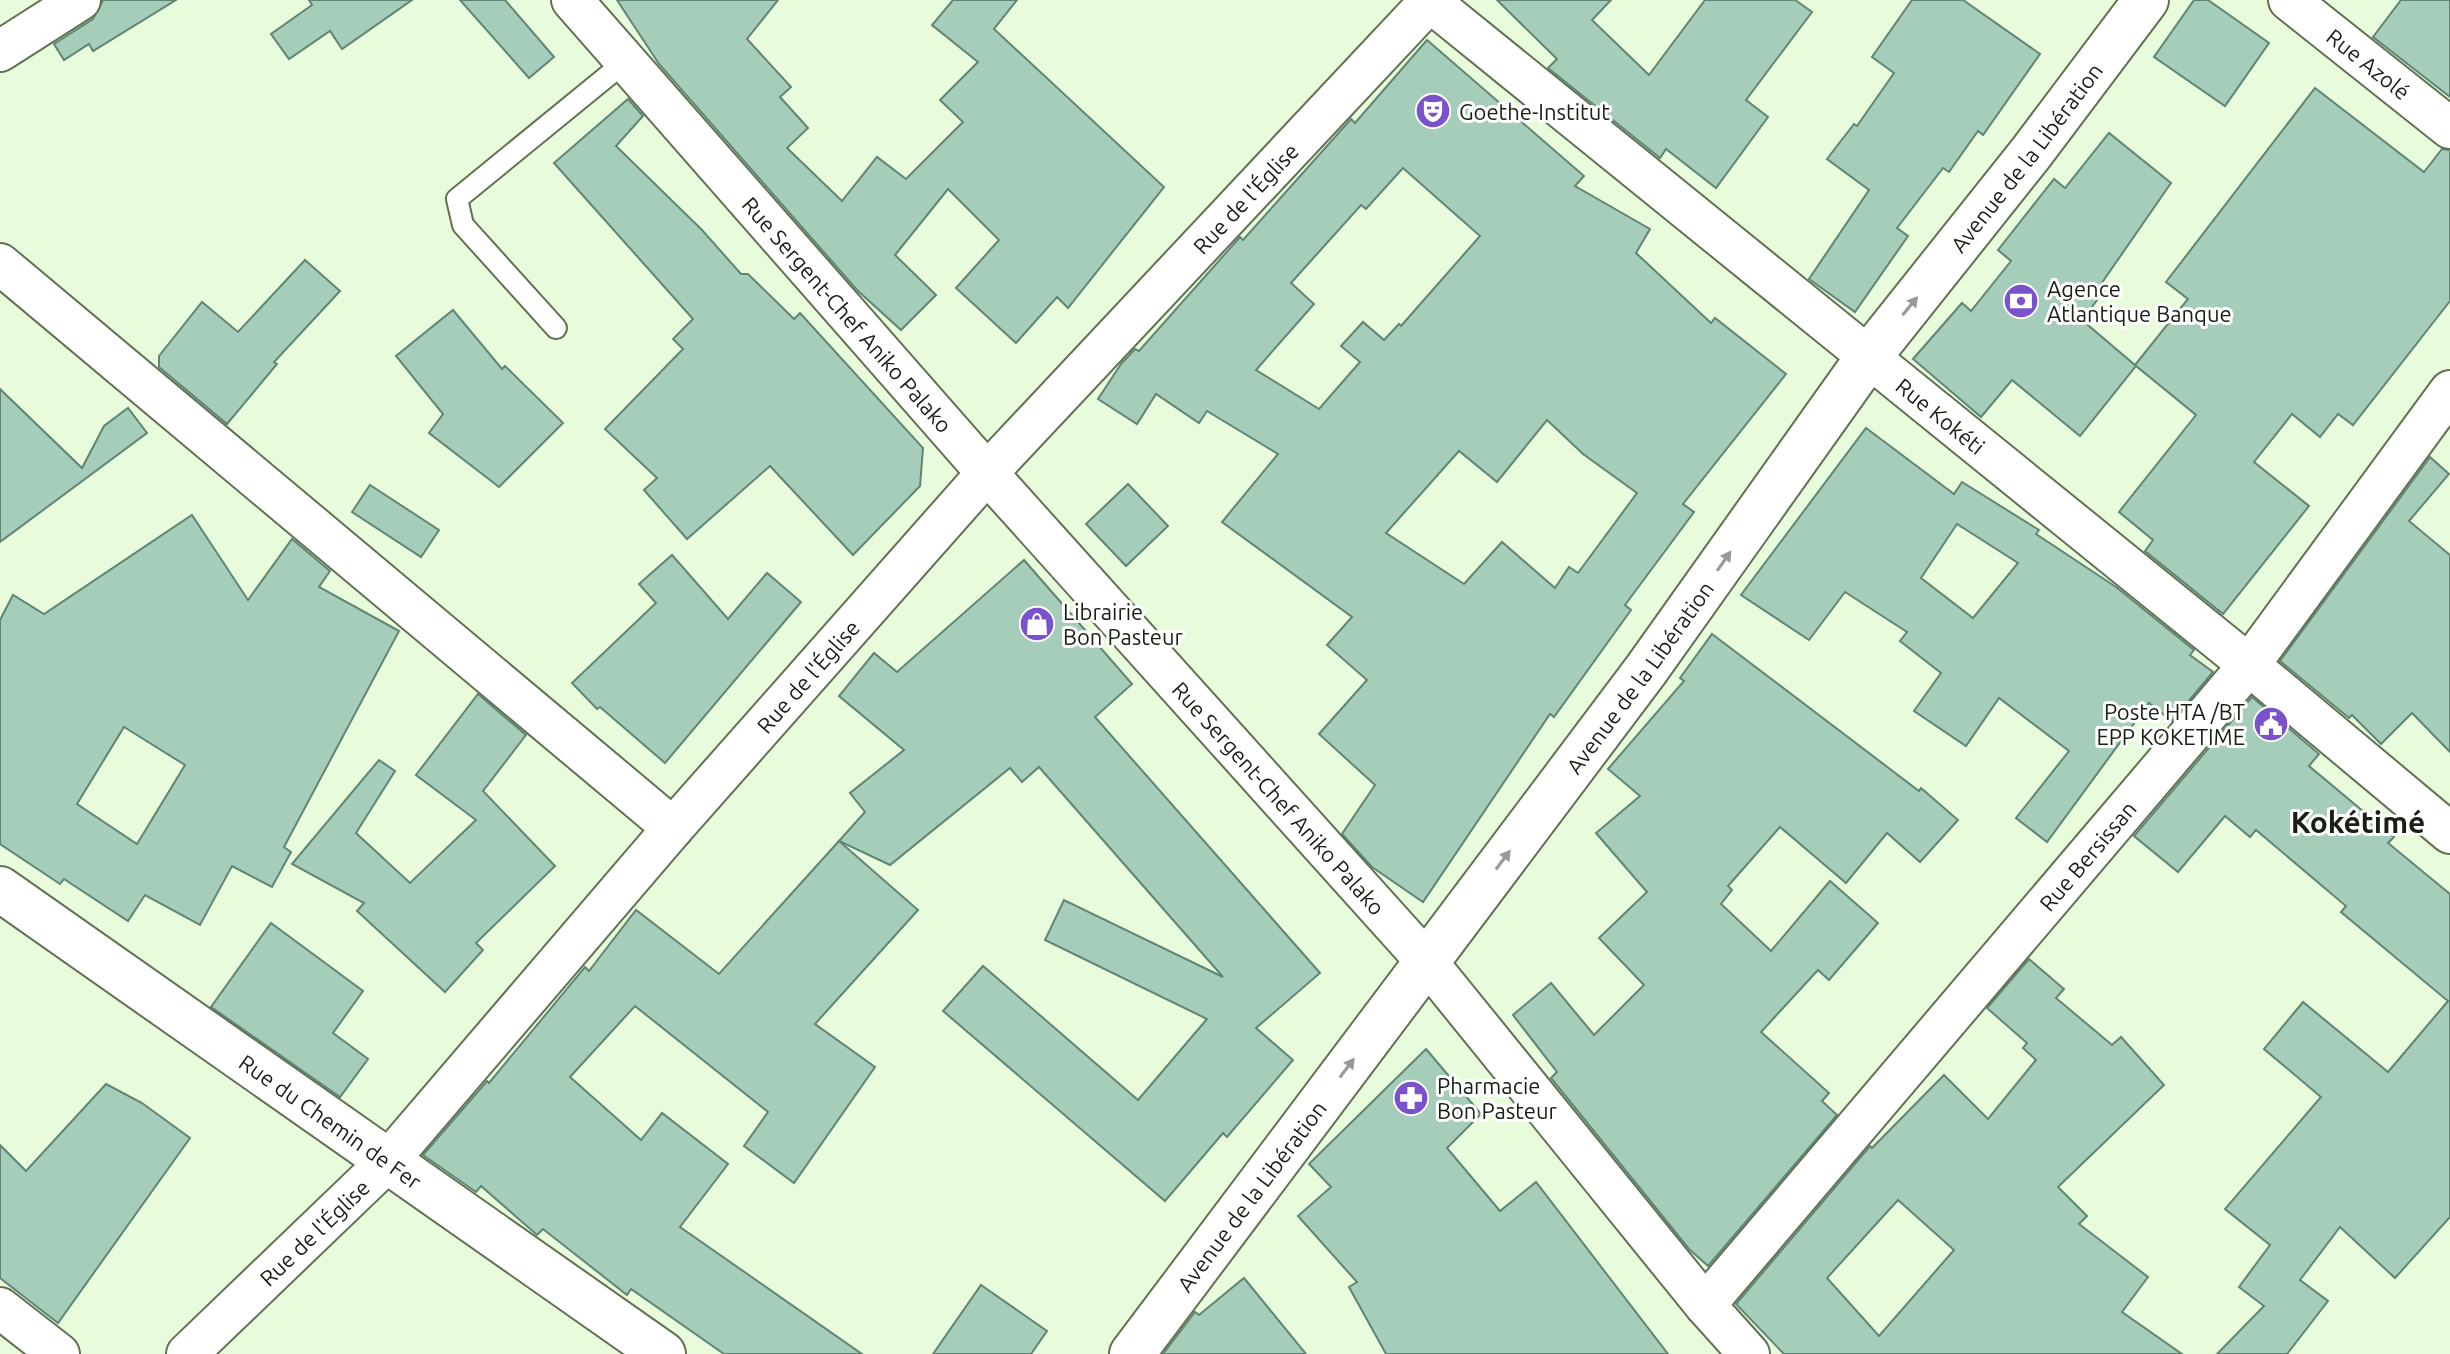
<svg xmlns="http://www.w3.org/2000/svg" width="2450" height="1354" font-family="Ubuntu,sans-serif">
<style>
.building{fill:#a6cdba;stroke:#608574;stroke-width:2;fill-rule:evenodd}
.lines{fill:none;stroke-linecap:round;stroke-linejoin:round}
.service-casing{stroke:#617154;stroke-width:24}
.minor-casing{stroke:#617154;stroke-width:44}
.tertiary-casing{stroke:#617154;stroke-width:48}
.secondary-casing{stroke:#617154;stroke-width:48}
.service{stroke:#fff;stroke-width:20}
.minor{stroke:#fff;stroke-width:40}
.tertiary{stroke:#fff;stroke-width:44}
.secondary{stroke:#fff;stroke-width:44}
.oneway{fill:#979a95}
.labels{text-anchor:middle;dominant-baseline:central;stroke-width:6;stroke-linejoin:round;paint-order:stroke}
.street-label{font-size:22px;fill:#181f13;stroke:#fff}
.poi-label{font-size:22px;fill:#181f13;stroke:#fff;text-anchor:start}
.district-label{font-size:30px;font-weight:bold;fill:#181f13;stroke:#fff}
</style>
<rect width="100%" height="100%" fill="#e8fbda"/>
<!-- building -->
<g class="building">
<polygon points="103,0 176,0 93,51 89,44 64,60 54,44 93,19"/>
<polygon points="309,0 412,0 342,49 330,31 289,59 271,34 312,5"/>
<polygon points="460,0 505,0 554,57 529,78"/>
<polygon points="617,0 778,0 747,39 791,87 780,97 808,128 787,148 842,201 877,157 906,179 963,122 940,100 978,62 932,25 953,0 1017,0 994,29 1164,187 1068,308 1057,297 1016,343 956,288 999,240 948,189 895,255 936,295 901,330 857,290 659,64"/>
<polygon points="1497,0 1611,0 1592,20 1649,75 1705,0 1795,0 1812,12 1746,100 1768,117 1716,188 1666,149 1660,158 1548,68 1557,59"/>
<polygon points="1912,0 1963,0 2040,54 1983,135 1978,131 1949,172 1943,168 1897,228 1908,236 1855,312 1809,279 1869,190 1827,159 1854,124 1857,126 1894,73 1872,57"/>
<polygon points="2194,0 2208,0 2269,43 2225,106 2154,57"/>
<polygon points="2401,0 2450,0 2450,97 2373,37"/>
<path d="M 1427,40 L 1584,176 L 1575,186 L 1650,229 L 1636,253 L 1711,323 L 1715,318 L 1786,374 L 1683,504 L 1694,512 L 1625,605 L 1631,610 L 1554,717 L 1550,714 L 1423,902 L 1372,867 L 1342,834 L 1375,785 L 1319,734 L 1367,680 L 1327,645 L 1352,617 L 1222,522 L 1278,454 L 1207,411 L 1199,423 L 1156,394 L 1137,424 L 1098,399 L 1121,364 L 1135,349 L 1139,351 L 1240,237 L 1243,240 L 1351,119 L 1355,123 ZM 1403,168 L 1480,236 L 1401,326 L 1399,324 L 1384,340 L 1363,322 L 1341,346 L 1360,362 L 1319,409 L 1256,370 L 1314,304 L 1291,283 L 1361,205 L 1366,209 ZM 1547,420 L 1583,454 L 1637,493 L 1578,573 L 1569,567 L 1555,588 L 1502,542 L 1464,584 L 1386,533 L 1459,451 L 1497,482 Z"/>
<polygon points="2315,88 2424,172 2442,149 2450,150 2450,301 2353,425 2338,414 2320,437 2292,414 2254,462 2309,506 2223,614 2145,551 2153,540 2119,512 2196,415 2136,366 2080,436 2012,380 1981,417 1913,359 1962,303 1971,311 2011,261 1998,250 2054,179 2065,188 2109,133 2171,183 2099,287 2104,291 2082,320 2135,365 2188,299 2166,282"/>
<polygon points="628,99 643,116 616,146 702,230 741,274 748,274 794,319 800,313 923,448 920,486 853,555 770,466 687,539 644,490 657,478 605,429 683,349 673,339 693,319 554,163"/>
<polygon points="305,260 340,291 274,362 277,364 227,424 159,367 159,356 202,302 238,332"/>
<polygon points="453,310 502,369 505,366 563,423 499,487 429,433 443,414 396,356"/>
<polygon points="0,389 82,468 104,426 128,408 147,433 0,542"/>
<path d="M 1866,428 L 1954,494 L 1962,482 L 2039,530 L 2036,534 L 2116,587 L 2194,650 L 2190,655 L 2213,672 L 2172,721 L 2149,703 L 2047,842 L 2016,818 L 2069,751 L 1999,698 L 1966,746 L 1914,711 L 1941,673 L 1900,641 L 1907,632 L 1845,592 L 1809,640 L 1741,595 ZM 1957,524 L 2018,563 L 1973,618 L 1921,578 Z"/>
<polygon points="2430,457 2449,474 2409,521 2450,555 2450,752 2412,713 2381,744 2352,715 2349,718 2280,661"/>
<polygon points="1128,484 1168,526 1126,566 1086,524"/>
<polygon points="370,485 439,530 421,557 352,512"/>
<path d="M 192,515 L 248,600 L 292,539 L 330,571 L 319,587 L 399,631 L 284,847 L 291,852 L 272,887 L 232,866 L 200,925 L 145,895 L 128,921 L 64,879 L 60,884 L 0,844 L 0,620 L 13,595 L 44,614 ZM 124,727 L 185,765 L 137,844 L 77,804 Z"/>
<polygon points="672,555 728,619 767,573 801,602 665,763 600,707 597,709 572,683 656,603 639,584"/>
<polygon points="1024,560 1132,684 1095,717 1320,973 1256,1028 1293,1060 1227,1137 1223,1133 1165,1201 943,1011 983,966 1138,1100 1207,1019 1045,940 1064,900 1223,977 1039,767 1022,782 1010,768 890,865 839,841 865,812 850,793 904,750 839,696 874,653 897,672"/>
<polygon points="1712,634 1919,791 1921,788 1958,820 1920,862 1887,833 1846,883 1780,827 1728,886 1732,890 1721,904 1771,951 1830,881 1878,923 1829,980 1818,970 1761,1032 1829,1093 1822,1101 1837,1115 1708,1266 1689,1249 1551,1078 1557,1072 1513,1015 1551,983 1594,1035 1644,985 1599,938 1647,892 1596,833 1640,796 1608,769 1684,681 1680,678"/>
<polygon points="478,694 526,735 483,791 555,866 476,943 483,950 445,992 357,911 364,903 292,864 379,760 395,771 356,833 410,883 476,820 416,775"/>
<polygon points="2252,697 2319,754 2309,766 2394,837 2388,843 2450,894 2450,1217 2395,1278 2340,1227 2300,1280 2328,1301 2287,1354 2217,1354 2264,1306 2239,1287 2270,1245 2225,1209 2321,1097 2264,1049 2303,1002 2388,1072 2448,1001 2341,912 2346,906 2256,830 2250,837 2225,816 2178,872 2134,836"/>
<polygon points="839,841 918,910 815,1024 875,1067 794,1183 744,1146 768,1112 635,1006 570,1077 641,1140 662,1113 728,1164 680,1227 862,1354 724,1354 631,1289 627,1295 543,1229 537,1235 481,1186 476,1192 423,1155 487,1081 489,1083 585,967 589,971 636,910 719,974"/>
<polygon points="271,923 363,991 333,1033 368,1059 340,1097 211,1007"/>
<path d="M 2029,959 L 2064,989 L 2056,998 L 2112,1045 L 2121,1037 L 2164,1085 L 2058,1187 L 2087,1216 L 2079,1224 L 2148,1277 L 2122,1312 L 2182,1354 L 1784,1354 L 1736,1304 L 1870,1146 L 1872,1148 L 1944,1075 L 1988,1119 L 2036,1060 L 2023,1048 L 2027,1043 L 1987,1008 ZM 1898,1200 L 1954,1250 L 1879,1336 L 1827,1278 Z"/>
<polygon points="1426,1049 1481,1114 1447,1148 1500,1211 1536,1182 1668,1354 1386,1354 1349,1287 1357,1282 1298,1216 1331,1187 1309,1164"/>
<polygon points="106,1084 142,1103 190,1138 58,1323 0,1278 0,1145 26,1171"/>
<polygon points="1244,1278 1306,1354 1163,1354 1195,1312 1199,1315"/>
<polygon points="981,1285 1047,1331 1031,1354 933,1354"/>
</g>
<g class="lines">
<defs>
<polyline id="service" points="556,328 463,225 457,199 626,61"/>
<g id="minor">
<path id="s1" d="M 572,0 L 987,473 L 1427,962 L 1705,1305 L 1749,1354"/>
<path id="s2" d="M 1428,0 L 2249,665 L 2450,833"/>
<path id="s3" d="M 2289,0 L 2450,128"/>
<polyline points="0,51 80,0"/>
<polyline points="0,264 673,828"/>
<path id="s4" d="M 1705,1305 L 2249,665 L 2450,391"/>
<polyline points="0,1308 59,1354"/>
<path id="s5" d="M 187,1354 L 388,1161 L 673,828 L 987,473 L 1431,0"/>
</g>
<g id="tertiary">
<path id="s6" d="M 0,889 L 663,1354"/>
</g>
<g id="secondary">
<path id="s7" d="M 1132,1354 L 1646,670 L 1867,359 L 2031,153 L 2146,0"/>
</g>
</defs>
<!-- service casing -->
<use href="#service" class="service-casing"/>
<!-- minor casing -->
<use href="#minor" class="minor-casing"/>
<!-- tertiary casing -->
<use href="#tertiary" class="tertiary-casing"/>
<!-- secondary casing -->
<use href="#secondary" class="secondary-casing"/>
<!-- service -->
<use href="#service" class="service"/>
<!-- minor -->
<use href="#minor" class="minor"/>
<!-- tertiary -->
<use href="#tertiary" class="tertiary"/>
<!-- secondary -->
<use href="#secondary" class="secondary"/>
</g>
<!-- one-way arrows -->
<defs><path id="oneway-solid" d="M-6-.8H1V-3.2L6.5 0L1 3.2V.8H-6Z" transform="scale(2)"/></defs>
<g class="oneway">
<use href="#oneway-solid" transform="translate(1910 306) rotate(-51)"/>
<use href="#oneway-solid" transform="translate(1724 561) rotate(-55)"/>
<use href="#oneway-solid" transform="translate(1503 860) rotate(-53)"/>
<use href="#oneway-solid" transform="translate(1347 1068) rotate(-53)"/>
</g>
<!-- icons -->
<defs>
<symbol id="theatre-disc" viewBox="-11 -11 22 22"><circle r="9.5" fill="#7a52cb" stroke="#fff"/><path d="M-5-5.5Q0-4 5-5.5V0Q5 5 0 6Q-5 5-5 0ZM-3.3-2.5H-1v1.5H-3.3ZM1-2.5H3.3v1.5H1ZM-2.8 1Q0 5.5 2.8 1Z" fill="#fff"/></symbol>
<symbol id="bank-disc" viewBox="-11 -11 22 22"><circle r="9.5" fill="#7a52cb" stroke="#fff"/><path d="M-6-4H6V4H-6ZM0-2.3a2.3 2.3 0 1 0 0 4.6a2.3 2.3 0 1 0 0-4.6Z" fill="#fff"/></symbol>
<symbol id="shop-disc" viewBox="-11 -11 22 22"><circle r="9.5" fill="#7a52cb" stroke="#fff"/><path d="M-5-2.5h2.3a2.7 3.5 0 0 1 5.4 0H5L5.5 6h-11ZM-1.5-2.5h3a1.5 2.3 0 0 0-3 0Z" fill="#fff"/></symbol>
<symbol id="civic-disc" viewBox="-11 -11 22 22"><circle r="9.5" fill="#7a52cb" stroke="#fff"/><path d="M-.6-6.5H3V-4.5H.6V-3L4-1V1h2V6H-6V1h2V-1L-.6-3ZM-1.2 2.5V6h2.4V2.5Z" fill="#fff"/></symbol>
<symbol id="pharmacy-disc" viewBox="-11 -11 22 22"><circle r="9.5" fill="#7a52cb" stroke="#fff"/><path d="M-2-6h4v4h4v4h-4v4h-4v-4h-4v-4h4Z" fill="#fff"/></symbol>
</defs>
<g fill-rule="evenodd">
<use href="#theatre-disc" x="1413" y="91" width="40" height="40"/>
<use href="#bank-disc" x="2001" y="281" width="40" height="40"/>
<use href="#shop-disc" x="1017" y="604" width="40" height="40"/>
<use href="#civic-disc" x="2251" y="704" width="40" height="40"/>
<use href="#pharmacy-disc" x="1391" y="1078" width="40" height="40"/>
</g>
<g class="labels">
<!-- street labels -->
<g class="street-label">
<text stroke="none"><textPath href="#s3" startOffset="102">Rue Azolé</textPath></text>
<text stroke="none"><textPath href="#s7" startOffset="1494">Avenue de la Libération</textPath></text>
<text stroke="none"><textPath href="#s5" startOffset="1568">Rue de l'Église</textPath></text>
<text stroke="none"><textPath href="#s1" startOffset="418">Rue Sergent-Chef Aniko Palako</textPath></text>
<text stroke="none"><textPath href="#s2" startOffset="660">Rue Kokéti</textPath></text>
<text stroke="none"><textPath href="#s5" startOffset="920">Rue de l'Église</textPath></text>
<text stroke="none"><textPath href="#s7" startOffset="846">Avenue de la Libération</textPath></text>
<text stroke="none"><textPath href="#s1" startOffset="1066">Rue Sergent-Chef Aniko Palako</textPath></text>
<text stroke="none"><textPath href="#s4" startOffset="590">Rue Bersissan</textPath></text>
<text stroke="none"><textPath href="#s6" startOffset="404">Rue du Chemin de Fer</textPath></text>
<text stroke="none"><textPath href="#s7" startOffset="198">Avenue de la Libération</textPath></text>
<text stroke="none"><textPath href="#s5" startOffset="176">Rue de l'Église</textPath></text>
</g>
<!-- poi labels -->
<g class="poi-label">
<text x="1459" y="111">Goethe-Institut</text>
<text x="2047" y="288">Agence<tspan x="2047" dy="25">Atlantique Banque</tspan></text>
<text x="1063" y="611">Librairie<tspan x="1063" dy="25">Bon Pasteur</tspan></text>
<text x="2245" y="711" text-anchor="end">Poste HTA /BT<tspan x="2245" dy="25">EPP KOKETIME</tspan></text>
<text x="1437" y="1085">Pharmacie<tspan x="1437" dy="25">Bon Pasteur</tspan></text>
</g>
<!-- district labels -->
<g class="district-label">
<text x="2358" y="822">Kokétimé</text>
</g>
</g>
</svg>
